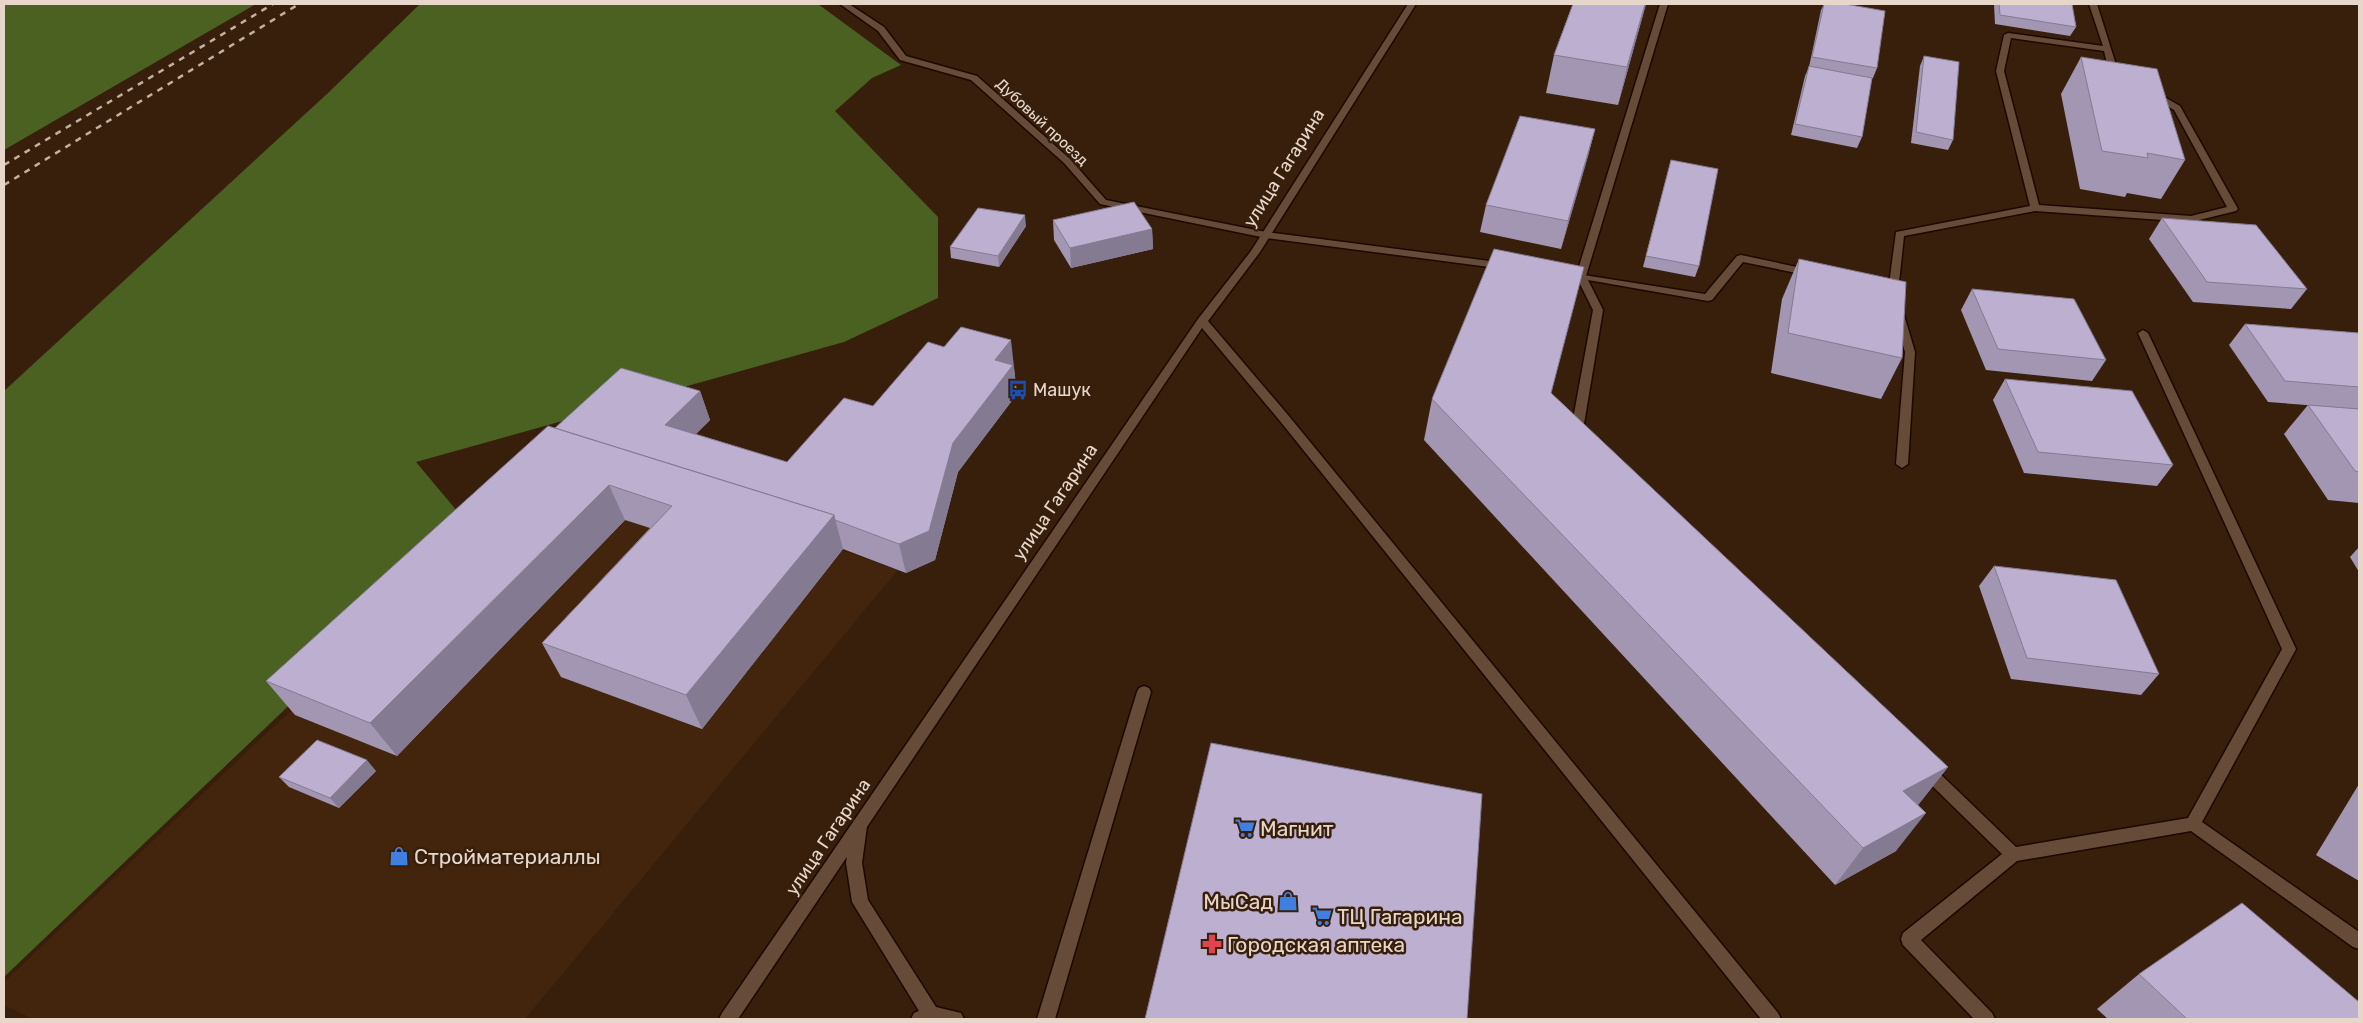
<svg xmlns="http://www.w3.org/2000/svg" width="2363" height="1023" font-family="Rubik,sans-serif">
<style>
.built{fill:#42250c}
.forest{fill:#4a6122}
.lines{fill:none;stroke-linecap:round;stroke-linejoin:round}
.lane-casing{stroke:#1d0800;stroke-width:3}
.street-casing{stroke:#1d0800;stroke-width:3}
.secondary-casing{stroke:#1d0800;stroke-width:3}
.lane{fill:#664c38;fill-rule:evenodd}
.street{fill:#664c38;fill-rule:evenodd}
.secondary{fill:#664c38;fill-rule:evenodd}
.rail{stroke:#c2b0a2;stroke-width:2.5;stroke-dasharray:6 6;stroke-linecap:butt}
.wall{fill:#a296b3}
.shaded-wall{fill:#847a92}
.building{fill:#bcafd0;stroke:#847a92}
.labels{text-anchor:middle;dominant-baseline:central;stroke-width:5;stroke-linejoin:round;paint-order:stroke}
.far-street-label{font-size:15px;fill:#e7d7cb;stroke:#371f0c}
.street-label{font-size:18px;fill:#e7d7cb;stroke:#371f0c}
.poi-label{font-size:18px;fill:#e7d7cb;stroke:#371f0c;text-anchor:start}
.near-poi-label{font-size:21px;fill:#e7d7cb;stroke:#371f0c;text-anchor:start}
</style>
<rect width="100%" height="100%" fill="#371f0c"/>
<!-- built -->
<polygon class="built" points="574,456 898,570 525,1019 33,1019 4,1005 4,982 271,729"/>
<!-- forest -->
<g class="forest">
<polygon points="4,4 256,4 4,150"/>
<polygon points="420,4 818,4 901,65 872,78 835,111 938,217 938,298 844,342 416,462 473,530 4,977 4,391 328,93"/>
</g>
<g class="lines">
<defs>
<g id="lane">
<path d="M 2089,4 L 2097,4 L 2117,68 L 2123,72 L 2123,76 C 2108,77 2107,62 2104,51 L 2011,38 L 2004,71 L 2039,205 L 2191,216 L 2227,207 L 2174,110 L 2151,96 L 2151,92 L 2154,91 L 2180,106 L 2238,209 L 2236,211 L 2191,222 L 2035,211 L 1904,236 L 1898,292 L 1897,294 L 1889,294 L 1888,292 L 1896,232 L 2030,206 L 1996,71 L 2004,35 L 2008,33 L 2103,46 Z"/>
<polygon points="1741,255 1811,270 1816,273 1811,276 1743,262 1712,300 1708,301 1588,280 1603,310 1583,430 1586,434 1580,438 1576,437 1571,430 1593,310 1576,276 1577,274 1705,294 1737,256"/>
<polygon points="1899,312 1904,315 1915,352 1908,464 1902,468 1896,464 1905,352 1894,315"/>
<polygon points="2143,330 2148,333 2296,649 2202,822 2359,932 2359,949 2353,947 2191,831 2017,861 1921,940 1992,1013 1995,1019 1974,1019 1903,945 1901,939 1903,933 2002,854 1921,775 1919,770 1921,765 1926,764 1931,765 2016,847 2188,818 2282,649 2138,333"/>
<polygon points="1144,686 1149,688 1151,692 1055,1019 1037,1019 1137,692 1139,688"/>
<polygon points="859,819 864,821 867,826 862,863 868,900 936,1007 961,1013 964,1019 911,1019 914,1013 919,1011 852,902 846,863 851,826 854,821"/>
</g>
<g id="street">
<polygon points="840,4 849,4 884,27 906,56 977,76 1070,159 1106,200 1266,232 1505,263 1510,266 1505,269 1266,238 1100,204 1064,163 971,80 900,60 878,31"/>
<polygon points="1660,4 1668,4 1586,276 1581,279 1570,278 1570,274 1577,273"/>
</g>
<polygon id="secondary" points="1408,4 1416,4 1260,252 1208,321 1288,415 1778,1013 1781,1019 1761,1019 1280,421 1202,328 738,1019 719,1019 722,1013 1198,319 1251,251"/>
</defs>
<!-- lane casing -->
<use href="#lane" class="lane-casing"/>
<!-- street casing -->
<use href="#street" class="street-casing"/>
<!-- secondary casing -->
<use href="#secondary" class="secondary-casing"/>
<!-- lane -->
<use href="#lane" class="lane"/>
<!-- street -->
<use href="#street" class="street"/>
<!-- secondary -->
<use href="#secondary" class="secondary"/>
<!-- rail -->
<g class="rail">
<polyline points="4,165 273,4"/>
<polyline points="4,185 299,4"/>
</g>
</g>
<!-- wall -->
<g class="wall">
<polygon points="1573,4 1646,4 1618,105 1546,93 1554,55"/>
<polygon points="1824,4 1845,4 1877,68 1873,78 1872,78 1862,137 1857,148 1791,135 1805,76 1809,67 1821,10"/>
<polygon points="1994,4 2072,4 2076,27 2070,36 1995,24"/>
<polygon points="1924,56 1953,140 1948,150 1911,143 1920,66"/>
<polygon points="2081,57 2185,160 2161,199 2127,193 2125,197 2080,189 2061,94"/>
<polygon points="1595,129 1588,156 1561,249 1480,232 1486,205"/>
<polygon points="1671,160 1699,266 1695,277 1643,267"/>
<polygon points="2162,218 2307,289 2291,309 2193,302 2149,239"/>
<polygon points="1053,220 1152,229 1153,249 1071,268 1054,240"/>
<polygon points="1026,226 999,267 951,258 950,247"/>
<polygon points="1799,259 1902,358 1881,399 1771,373 1782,299"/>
<polygon points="1972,289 2106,360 2092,381 1986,370 1961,310"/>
<polygon points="2245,324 2359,333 2359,409 2268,402 2229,345"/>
<polygon points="944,347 1014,369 1017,394 958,472 935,560 906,573 843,549 702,729 561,677 542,643 650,528 625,520 397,756 295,715 266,681 555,428 700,391 710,420 696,434 787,462 873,406"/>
<polygon points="2005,379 2173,465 2157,486 2024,473 1993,400"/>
<polygon points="1551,393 1948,767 1918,805 1896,851 1835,885 1424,440 1432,399"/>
<polygon points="2308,405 2359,409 2359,503 2328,500 2284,434"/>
<polygon points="2359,547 2359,572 2350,557"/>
<polygon points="1994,566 2159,674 2141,695 2011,679 1979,586"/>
<polygon points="376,771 339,808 289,787 279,777"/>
<polygon points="2359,784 2359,881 2316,855"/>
<polygon points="2139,974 2359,1019 2108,1019 2097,1009"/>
</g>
<!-- shaded-wall -->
<g class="shaded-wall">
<polygon points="1645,4 1646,4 1618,105 1627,67"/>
<polygon points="1595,129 1588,156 1561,249 1568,221"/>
<polygon points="1025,215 1026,226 999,267 998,256"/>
<polygon points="1152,229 1153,249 1071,268 1070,248"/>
<polygon points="1011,340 1017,394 958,472 935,560 906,573 899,544 995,360"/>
<polygon points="700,391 710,420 676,453 665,425"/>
<polygon points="609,485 625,520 397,756 370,723"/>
<polygon points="834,515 843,549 702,729 686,695"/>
<polygon points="367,760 376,771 339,808 330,798"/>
<polygon points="1948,767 1918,805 1903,791"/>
<polygon points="1926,813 1896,851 1835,885 1863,848"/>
</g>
<!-- building -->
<g class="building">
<polygon points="1573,4 1645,4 1627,67 1554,55"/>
<polygon points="1824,4 1845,4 1885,11 1877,68 1812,57"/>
<polygon points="1999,4 2072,4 2076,27 2000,15"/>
<polygon points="1924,56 1959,62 1953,140 1916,132"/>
<polygon points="2081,57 2157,69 2185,160 2147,153 2148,158 2102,151"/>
<polygon points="1809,66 1872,78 1862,137 1795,124"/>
<polygon points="1520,116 1595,129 1568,221 1486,205"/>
<polygon points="1671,160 1718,169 1699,266 1646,256"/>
<polygon points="1134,202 1152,229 1070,248 1053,220"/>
<polygon points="978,208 1025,215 998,256 950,247"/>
<polygon points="2162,218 2256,225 2307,289 2207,282"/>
<polygon points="1494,249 1584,267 1551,393 1948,767 1903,791 1926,813 1863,848 1432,399"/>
<polygon points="1799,259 1906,282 1902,358 1788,333"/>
<polygon points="1972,289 2074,299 2106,360 1998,349"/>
<polygon points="2245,324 2359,333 2359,387 2285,381"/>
<polygon points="961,327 1011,340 995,360 1013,365 953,443 929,531 899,544 835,520 834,515 555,428 621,368 700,391 665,425 787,462 844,398 873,406 928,342 944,347"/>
<polygon points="2005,379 2132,391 2173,465 2038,452"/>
<polygon points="2308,405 2359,409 2359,472 2355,471"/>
<polygon points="548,426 834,515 686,695 542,643 672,506 609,485 370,723 266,681"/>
<polygon points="1994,566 2116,580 2159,674 2027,658"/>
<polygon points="317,740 367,760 330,798 279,777"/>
<polygon points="1211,743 1482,794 1467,1019 1145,1019"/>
<polygon points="2242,903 2359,1002 2359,1019 2187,1019 2139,974"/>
</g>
<!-- icons -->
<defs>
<symbol id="bus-bare" viewBox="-9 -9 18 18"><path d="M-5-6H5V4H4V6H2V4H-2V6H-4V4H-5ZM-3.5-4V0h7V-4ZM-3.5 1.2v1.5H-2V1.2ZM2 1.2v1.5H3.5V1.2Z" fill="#1a4fb4" stroke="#371f0c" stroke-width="2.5" paint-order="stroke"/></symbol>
<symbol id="supermarket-bare" viewBox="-9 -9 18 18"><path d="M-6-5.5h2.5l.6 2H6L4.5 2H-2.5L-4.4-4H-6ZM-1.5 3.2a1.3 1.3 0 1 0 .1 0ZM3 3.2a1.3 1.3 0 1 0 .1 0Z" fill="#3f7fe0" stroke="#371f0c" stroke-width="2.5" paint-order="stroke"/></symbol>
<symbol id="shop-bare" viewBox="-9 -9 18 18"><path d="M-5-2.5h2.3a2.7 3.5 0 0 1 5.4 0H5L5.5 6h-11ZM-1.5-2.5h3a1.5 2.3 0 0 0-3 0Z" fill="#3f7fe0" stroke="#371f0c" stroke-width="2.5" paint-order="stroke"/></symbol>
<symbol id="pharmacy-bare" viewBox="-9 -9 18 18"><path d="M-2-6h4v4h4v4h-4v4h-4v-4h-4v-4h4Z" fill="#e0444e" stroke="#371f0c" stroke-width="2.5" paint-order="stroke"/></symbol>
</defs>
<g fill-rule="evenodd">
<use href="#bus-bare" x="1004" y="376" width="28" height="28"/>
<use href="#supermarket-bare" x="1231" y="814" width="28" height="28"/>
<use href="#shop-bare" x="385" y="842" width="28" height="28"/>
<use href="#shop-bare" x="1274" y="887" width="28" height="28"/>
<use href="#supermarket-bare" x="1308" y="902" width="28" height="28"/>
<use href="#pharmacy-bare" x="1198" y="930" width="28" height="28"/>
</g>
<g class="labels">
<!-- far-street labels -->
<g class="far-street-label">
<text transform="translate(1042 122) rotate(43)">Дубовый проезд</text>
</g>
<!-- street labels -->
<g class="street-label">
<text transform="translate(1284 168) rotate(-58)">улица Гагарина</text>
<text transform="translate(1055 502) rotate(-56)">улица Гагарина</text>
<text transform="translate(828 837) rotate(-56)">улица Гагарина</text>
</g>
<!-- poi labels -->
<g class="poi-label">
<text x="1033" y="390">Машук</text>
</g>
<!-- near-poi labels -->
<g class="near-poi-label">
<text x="1260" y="828">Магнит</text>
<text x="414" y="856">Стройматериаллы</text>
<text x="1273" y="901" text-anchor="end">МыСад</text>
<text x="1337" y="916">ТЦ Гагарина</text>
<text x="1227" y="944">Городская аптека</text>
</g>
</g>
<!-- border -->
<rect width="2363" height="1023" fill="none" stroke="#e7d7cb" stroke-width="10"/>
</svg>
